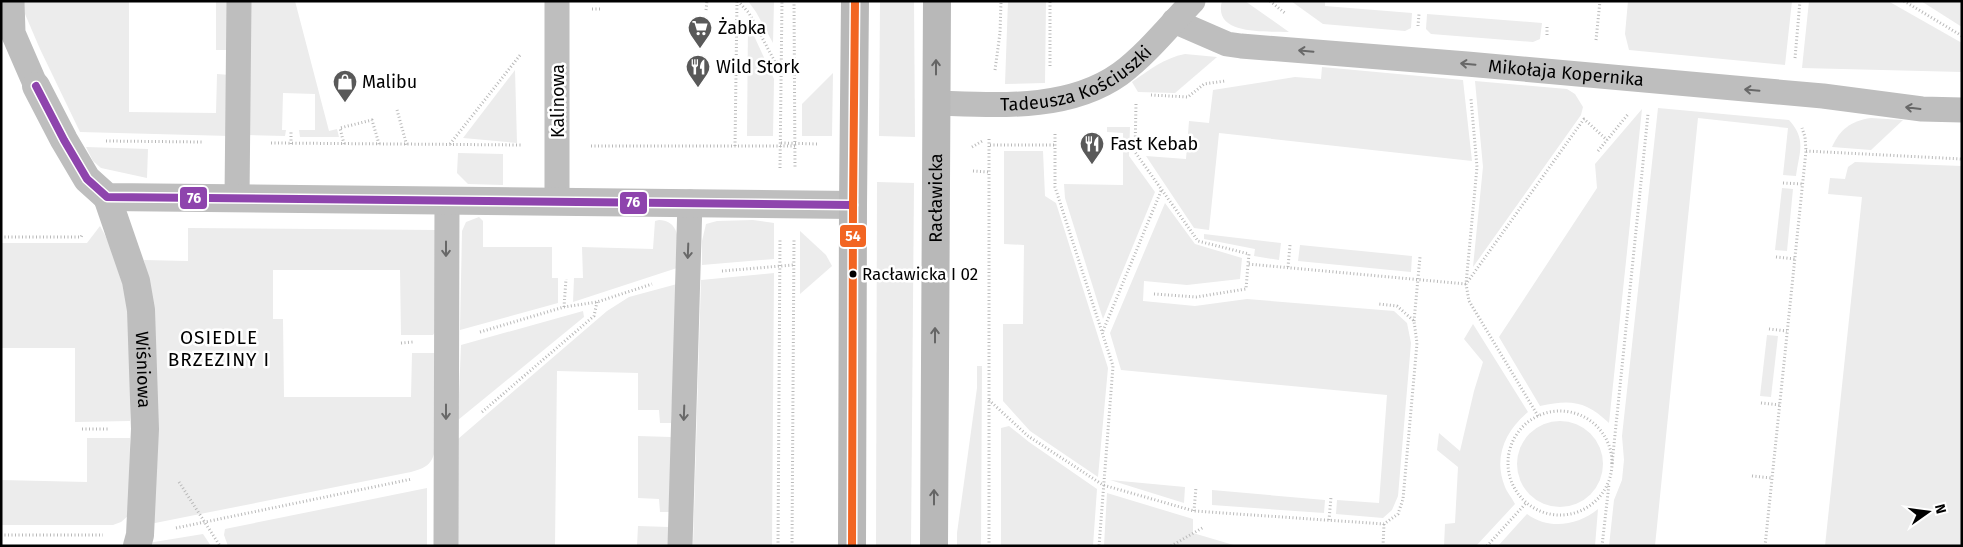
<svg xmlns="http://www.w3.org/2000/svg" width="1963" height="547" font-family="'Fira Sans',sans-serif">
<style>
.green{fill:#ececec}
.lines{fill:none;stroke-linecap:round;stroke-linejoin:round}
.path{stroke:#b9b9b9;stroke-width:3;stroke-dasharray:1 2.5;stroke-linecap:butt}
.lane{stroke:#bebebe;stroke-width:25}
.street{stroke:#bebebe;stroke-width:28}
.secondary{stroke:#b8b8b8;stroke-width:28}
.bus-1-casing{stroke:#fff;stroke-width:11}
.bus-2-casing{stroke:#fff;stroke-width:11}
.bus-1{stroke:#8e44ad;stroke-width:8}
.bus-2{stroke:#f26522;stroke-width:8}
.oneway{stroke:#686868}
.oneway2{stroke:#656565}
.bus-dot{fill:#000;stroke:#fff;stroke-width:2}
.labels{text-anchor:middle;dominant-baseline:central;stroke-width:5;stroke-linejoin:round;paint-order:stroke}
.bus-label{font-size:17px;fill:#000;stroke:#fff;text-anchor:start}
.poi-label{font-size:18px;fill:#000;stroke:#fff;text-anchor:start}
.street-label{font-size:18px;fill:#000;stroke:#fff}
.neighbourhood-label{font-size:19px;letter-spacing:1px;fill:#000;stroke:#fff}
.line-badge{stroke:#fff;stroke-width:2}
.badge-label{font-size:14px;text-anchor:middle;font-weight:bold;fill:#fff}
</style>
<rect width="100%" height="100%" fill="#fff"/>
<!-- green -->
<g class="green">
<polygon points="24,1 129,1 129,112 216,113 217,74 230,75 230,136 80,132 40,49 25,14"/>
<rect x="216" y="1" width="15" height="49"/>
<polygon points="250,1 295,1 329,131 337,129 339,137 300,137 299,130 315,130 315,94 283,93 282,130 286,130 285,136 247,135"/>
<polygon points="748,1 774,1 773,43 756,12"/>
<polygon points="880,1 914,1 915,137 879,136"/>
<polygon points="1008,1 1046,1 1045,83 1005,84"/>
<path d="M 1222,1 L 1245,1 L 1289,32 C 1267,31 1212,36 1222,1 Z"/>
<polygon points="1291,1 1325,1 1325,6 1412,13 1411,28 1405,31 1323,24"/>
<polygon points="1628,1 1792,1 1785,65 1629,50 1625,34"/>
<polygon points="1809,1 1888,1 1962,43 1962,72 1802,68"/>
<polygon points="1921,1 1962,1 1962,27"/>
<polygon points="1427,14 1542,23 1540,39 1533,42 1431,34 1426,29"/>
<polygon points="748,23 774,79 773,136 747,136"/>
<path d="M 1185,54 L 1217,57 L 1175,93 L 1138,92 L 1132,82 C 1149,70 1164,58 1185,54 Z"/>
<polygon points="1322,67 1463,80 1472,161 1219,133 1209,230 1194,228 1146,156 1186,159 1189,121 1209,123 1213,90 1295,77 1321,79"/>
<polygon points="515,70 517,143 463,138"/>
<polygon points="833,73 832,136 802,136 802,104"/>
<polygon points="1475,81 1567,89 1575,94 1583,107 1581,115 1473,267 1483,167"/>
<path d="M 1658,108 L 1789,120 C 1807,140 1799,152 1796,176 L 1783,175 L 1788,128 L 1698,118 L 1655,546 L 1609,546 L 1614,500 L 1622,480 L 1624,460 L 1622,436 Z"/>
<path d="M 1642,109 L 1609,423 C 1586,401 1571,399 1540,406 L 1499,337 L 1597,188 L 1595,164 Z"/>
<path d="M 1871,118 L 1903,120 L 1871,150 L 1832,147 C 1840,129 1851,121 1871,118 Z"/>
<polygon points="1107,127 1130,127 1129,156 1155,192 1103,319 1065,198 1064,184 1123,185 1123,133 1107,132"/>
<polygon points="86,147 148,149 147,178 101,168 93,161"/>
<polygon points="1004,151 1043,151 1045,196 1056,203 1108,368 1098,477 1030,431 1003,401 1003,324 1023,324 1024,245 1004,244"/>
<polygon points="458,153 503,154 503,185 468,184 457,173"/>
<polygon points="1855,162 1962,166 1962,546 1825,546 1862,197 1828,194 1830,178 1845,179 1848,167"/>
<polygon points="877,182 914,183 911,546 876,546"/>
<polygon points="1782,188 1793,189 1787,251 1775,250"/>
<polygon points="1165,203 1195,244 1242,258 1240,279 1187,285 1144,281 1143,301 1195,306 1247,299 1394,311 1407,323 1411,343 1398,496 1392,510 1383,518 1336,514 1337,500 1379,503 1387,395 1121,370 1110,333"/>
<polygon points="479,217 483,221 483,247 552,247 552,278 558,278 558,303 460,330 462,231 466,222"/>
<path d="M 659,220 C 684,221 678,250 677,268 L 573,302 L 574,278 L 583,278 L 582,247 L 653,249 L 655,221 Z"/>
<polygon points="753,220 774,223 774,259 702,265 702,241 706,224 717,221"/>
<path d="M 100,226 C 137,290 131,351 130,421 L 75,422 L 75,348 L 1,348 L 1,243 L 87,243 Z"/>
<path d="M 188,228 L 439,230 L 438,329 L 433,335 L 401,335 L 400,270 L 273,270 L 273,319 L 283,319 L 284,397 L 411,397 L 412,353 L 437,353 L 435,450 C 432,465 425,468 411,472 L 150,524 L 153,306 L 144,260 L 188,261 Z"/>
<polygon points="800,231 826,255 832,266 800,294"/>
<polygon points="1204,234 1281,243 1279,260 1254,256 1255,249 1204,239"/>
<polygon points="1300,245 1412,256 1411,272 1298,261"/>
<polygon points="774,273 772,546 693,546 701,280"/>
<polygon points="677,284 671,423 660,423 659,410 638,410 638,373 557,371 555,546 458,546 458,439 607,311 629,297"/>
<polygon points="583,311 584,317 458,420 461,345"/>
<path d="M 1473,324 L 1528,412 C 1505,431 1493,458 1505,487 C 1507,492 1512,498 1515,504 L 1476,546 L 1444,546 L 1445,524 L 1455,523 L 1458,467 L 1437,450 L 1439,433 L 1460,451 L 1474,391 L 1483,362 L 1464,339 Z"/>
<polygon points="1767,335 1778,336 1771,397 1760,396"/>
<polygon points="977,366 982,366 981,546 957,546 957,533 977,388"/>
<circle cx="1560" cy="464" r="43"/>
<polygon points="1009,426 1029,442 1097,489 1093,546 1001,546 1001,428"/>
<polygon points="638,436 671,437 670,512 660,512 659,499 638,498"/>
<polygon points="87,438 130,438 129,515 121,522 113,525 1,525 1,480 87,482"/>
<polygon points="1110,480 1185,487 1184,503"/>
<polygon points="427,488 427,546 228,546 224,535 225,529"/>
<polygon points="1212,490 1325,500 1324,513 1212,505"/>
<polygon points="1107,493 1193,519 1193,533 1237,546 1104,546"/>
<path d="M 1598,509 L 1595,546 L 1498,546 L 1527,514 C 1549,530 1577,526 1598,509 Z"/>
<polygon points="638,526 669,527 668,546 637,546"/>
<polygon points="203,534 211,546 146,546 148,543"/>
</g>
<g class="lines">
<!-- path -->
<g class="path">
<polyline points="738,1 749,13 775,62 794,63"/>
<polyline points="794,1 795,168"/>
<polyline points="1270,1 1286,14"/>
<polyline points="1904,1 1962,36"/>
<polyline points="592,9 602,9"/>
<polyline points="706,10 707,1"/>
<polyline points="1418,26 1419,14"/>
<polyline points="1547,35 1547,26"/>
<polyline points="1596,40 1600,1"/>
<polyline points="1795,58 1800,1"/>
<polyline points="1050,66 1050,1"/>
<polyline points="995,70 1000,33 1001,1"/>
<polyline points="1151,95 1188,97 1204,84 1225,81"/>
<polyline points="1136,104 1135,152 1198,241 1249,254 1248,264 1466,284 1477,167 1471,99"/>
<polyline points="397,110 407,146"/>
<polyline points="1055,134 1055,187 1113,366 1099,546"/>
<polyline points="106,141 202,142"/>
<polyline points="271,143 522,145"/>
<polyline points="781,143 818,144"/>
<polyline points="291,144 291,130"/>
<polyline points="344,144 340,128 372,120 379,144"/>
<polyline points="450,144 521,54"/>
<polyline points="990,145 1054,145"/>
<polyline points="591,146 795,146"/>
<polyline points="735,146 737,1"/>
<polyline points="972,147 984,140"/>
<polyline points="1598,151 1629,113"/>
<polyline points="1806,151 1962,159"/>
<polyline points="780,168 782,1"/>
<polyline points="973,171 989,172"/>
<polyline points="1783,183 1803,184"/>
<polyline points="1,237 81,237 82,235"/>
<polyline points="1776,257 1795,259"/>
<polyline points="1288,267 1290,245"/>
<polyline points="722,271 793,265"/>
<polyline points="1154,294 1196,297 1246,289 1248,264"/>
<polyline points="564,307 566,279"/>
<polyline points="1414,321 1420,257"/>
<polyline points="1769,329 1787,331"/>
<polyline points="1103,331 1161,191"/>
<polyline points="480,332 564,307 597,302 652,284"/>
<polyline points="401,343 413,342"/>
<polyline points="989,400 1028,436 1103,485 1194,511 1384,524 1398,514 1403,499 1417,343 1414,321 1397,306 1379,304"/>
<polyline points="1761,403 1780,405"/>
<circle cx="1560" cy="463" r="52"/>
<polyline points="482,412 594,316 597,302"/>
<polyline points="1538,416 1469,301 1466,284 1584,119 1607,140"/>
<polyline points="82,429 109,429"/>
<polyline points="1612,464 1648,114"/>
<polyline points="1752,476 1772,478"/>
<polyline points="179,482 220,546"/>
<polyline points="1194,511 1196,487"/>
<polyline points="1329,520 1331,497"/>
<polyline points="176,528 412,479"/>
<polyline points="1,535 103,535"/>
<polyline points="778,546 780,239"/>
<polyline points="792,546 794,239"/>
<polyline points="989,546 989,139"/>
<polyline points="1171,546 1204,527"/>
<polyline points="1383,546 1384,524"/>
<polyline points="1487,546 1527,502"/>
<polyline points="1602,546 1609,484"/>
<polyline points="1765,546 1806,151 1805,137 1802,128"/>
</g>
<!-- lane -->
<g class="lane">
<polyline points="12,1 13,33 36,86"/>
<path id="s1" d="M 1174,21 L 1227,44 L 1241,46 L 1467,64 L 1823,96 L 1922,109 L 1962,110"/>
<path id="s2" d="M 936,103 C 997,105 1068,111 1120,74 C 1147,54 1170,25 1193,1"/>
<polyline points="237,198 239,1"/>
<polyline points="557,202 557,1"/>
<polyline points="446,546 447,201"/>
<polyline points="680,546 690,202"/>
</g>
<!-- street -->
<g class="street">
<polyline points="36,86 64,140 87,179 107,197 853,205"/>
<path id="s3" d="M 107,197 L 136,281 L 141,310 L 145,429 L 140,535 L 137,546"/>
</g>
<!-- secondary -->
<g class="secondary">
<polyline points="852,546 853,205 855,1"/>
<path id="s4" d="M 934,546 L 937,1"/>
</g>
<defs>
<polyline id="bus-1" points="36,86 64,140 87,179 107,197 853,205"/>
<polyline id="bus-2" points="852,546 853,205 855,1"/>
</defs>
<!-- bus-1 casing -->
<use href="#bus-1" class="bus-1-casing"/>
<!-- bus-2 casing -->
<use href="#bus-2" class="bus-2-casing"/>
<!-- bus-1 -->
<use href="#bus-1" class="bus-1"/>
<!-- bus-2 -->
<use href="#bus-2" class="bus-2"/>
</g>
<!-- one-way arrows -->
<defs><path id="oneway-shaft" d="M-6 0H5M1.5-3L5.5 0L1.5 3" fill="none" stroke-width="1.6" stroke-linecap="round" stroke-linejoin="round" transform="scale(1.25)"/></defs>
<g class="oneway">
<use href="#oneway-shaft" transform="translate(1306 51) rotate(-175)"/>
<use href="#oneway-shaft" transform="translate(1468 64) rotate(-175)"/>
<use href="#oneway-shaft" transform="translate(1752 90) rotate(-175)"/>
<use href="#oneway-shaft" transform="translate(1913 108) rotate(-173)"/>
<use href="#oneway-shaft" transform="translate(446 249) rotate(90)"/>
<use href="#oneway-shaft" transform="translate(688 251) rotate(92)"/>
<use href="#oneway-shaft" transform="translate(446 412) rotate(90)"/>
<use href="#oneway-shaft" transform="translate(684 413) rotate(92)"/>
</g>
<g class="oneway2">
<use href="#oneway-shaft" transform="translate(936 67) rotate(-90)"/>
<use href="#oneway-shaft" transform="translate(935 335) rotate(-90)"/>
<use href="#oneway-shaft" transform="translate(934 497) rotate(-90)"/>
</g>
<!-- icons -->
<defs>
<symbol id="supermarket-pin" viewBox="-11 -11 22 30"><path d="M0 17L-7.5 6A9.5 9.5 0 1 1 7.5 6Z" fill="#595959" stroke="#fff"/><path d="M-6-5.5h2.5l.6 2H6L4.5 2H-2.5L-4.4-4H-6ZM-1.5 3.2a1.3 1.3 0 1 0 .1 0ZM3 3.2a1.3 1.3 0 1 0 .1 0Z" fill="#fff"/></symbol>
<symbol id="restaurant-pin" viewBox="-11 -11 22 30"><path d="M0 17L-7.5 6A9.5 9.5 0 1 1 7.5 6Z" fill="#595959" stroke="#fff"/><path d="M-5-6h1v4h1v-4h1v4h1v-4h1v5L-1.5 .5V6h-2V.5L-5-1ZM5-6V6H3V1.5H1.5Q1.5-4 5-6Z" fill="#fff"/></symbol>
<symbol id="shop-pin" viewBox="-11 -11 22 30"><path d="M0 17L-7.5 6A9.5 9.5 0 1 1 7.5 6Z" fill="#595959" stroke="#fff"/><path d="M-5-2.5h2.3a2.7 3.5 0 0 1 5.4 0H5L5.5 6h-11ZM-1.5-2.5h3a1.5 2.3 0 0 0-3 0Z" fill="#fff"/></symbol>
</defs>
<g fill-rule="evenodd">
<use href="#supermarket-pin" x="686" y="14" width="28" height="38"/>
<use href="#restaurant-pin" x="684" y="53" width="28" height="38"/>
<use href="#shop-pin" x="331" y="68" width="28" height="38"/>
<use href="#restaurant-pin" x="1078" y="130" width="28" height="38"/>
</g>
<!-- markers -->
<circle class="bus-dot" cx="853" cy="274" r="4.5"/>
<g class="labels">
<!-- bus labels -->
<g class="bus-label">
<text x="862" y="274">Racławicka I 02</text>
</g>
<!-- poi labels -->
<g class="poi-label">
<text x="718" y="28">Żabka</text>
<text x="716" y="67">Wild Stork</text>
<text x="362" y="82">Malibu</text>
<text x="1110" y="144">Fast Kebab</text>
</g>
<!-- street labels -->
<g class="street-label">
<text stroke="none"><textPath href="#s2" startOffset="146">Tadeusza Kościuszki</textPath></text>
<text stroke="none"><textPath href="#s1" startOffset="398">Mikołaja Kopernika</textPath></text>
<text transform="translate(558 101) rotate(-90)">Kalinowa</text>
<text stroke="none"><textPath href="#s4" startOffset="348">Racławicka</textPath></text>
<text stroke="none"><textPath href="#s3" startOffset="178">Wiśniowa</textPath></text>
</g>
<!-- neighbourhood labels -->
<g class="neighbourhood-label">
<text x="219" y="337">OSIEDLE<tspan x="219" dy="22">BRZEZINY I</tspan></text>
</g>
</g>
<g class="line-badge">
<rect x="179" y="186" width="29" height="24" rx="5" fill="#8e44ad"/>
<rect x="619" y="191" width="29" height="24" rx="5" fill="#8e44ad"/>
<rect x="839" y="224" width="28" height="24" rx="5" fill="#f26522"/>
</g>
<g class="badge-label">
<text x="194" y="203">76</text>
<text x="633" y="207">76</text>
<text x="853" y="241">54</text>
</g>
<!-- border -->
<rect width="1963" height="547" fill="none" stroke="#000000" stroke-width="5"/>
<!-- north arrow -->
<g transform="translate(1928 512) rotate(76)" stroke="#ffffff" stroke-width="4" paint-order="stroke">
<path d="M0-4L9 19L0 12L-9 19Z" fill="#000000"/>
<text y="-8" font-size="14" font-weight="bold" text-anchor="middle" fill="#000000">N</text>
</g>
</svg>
